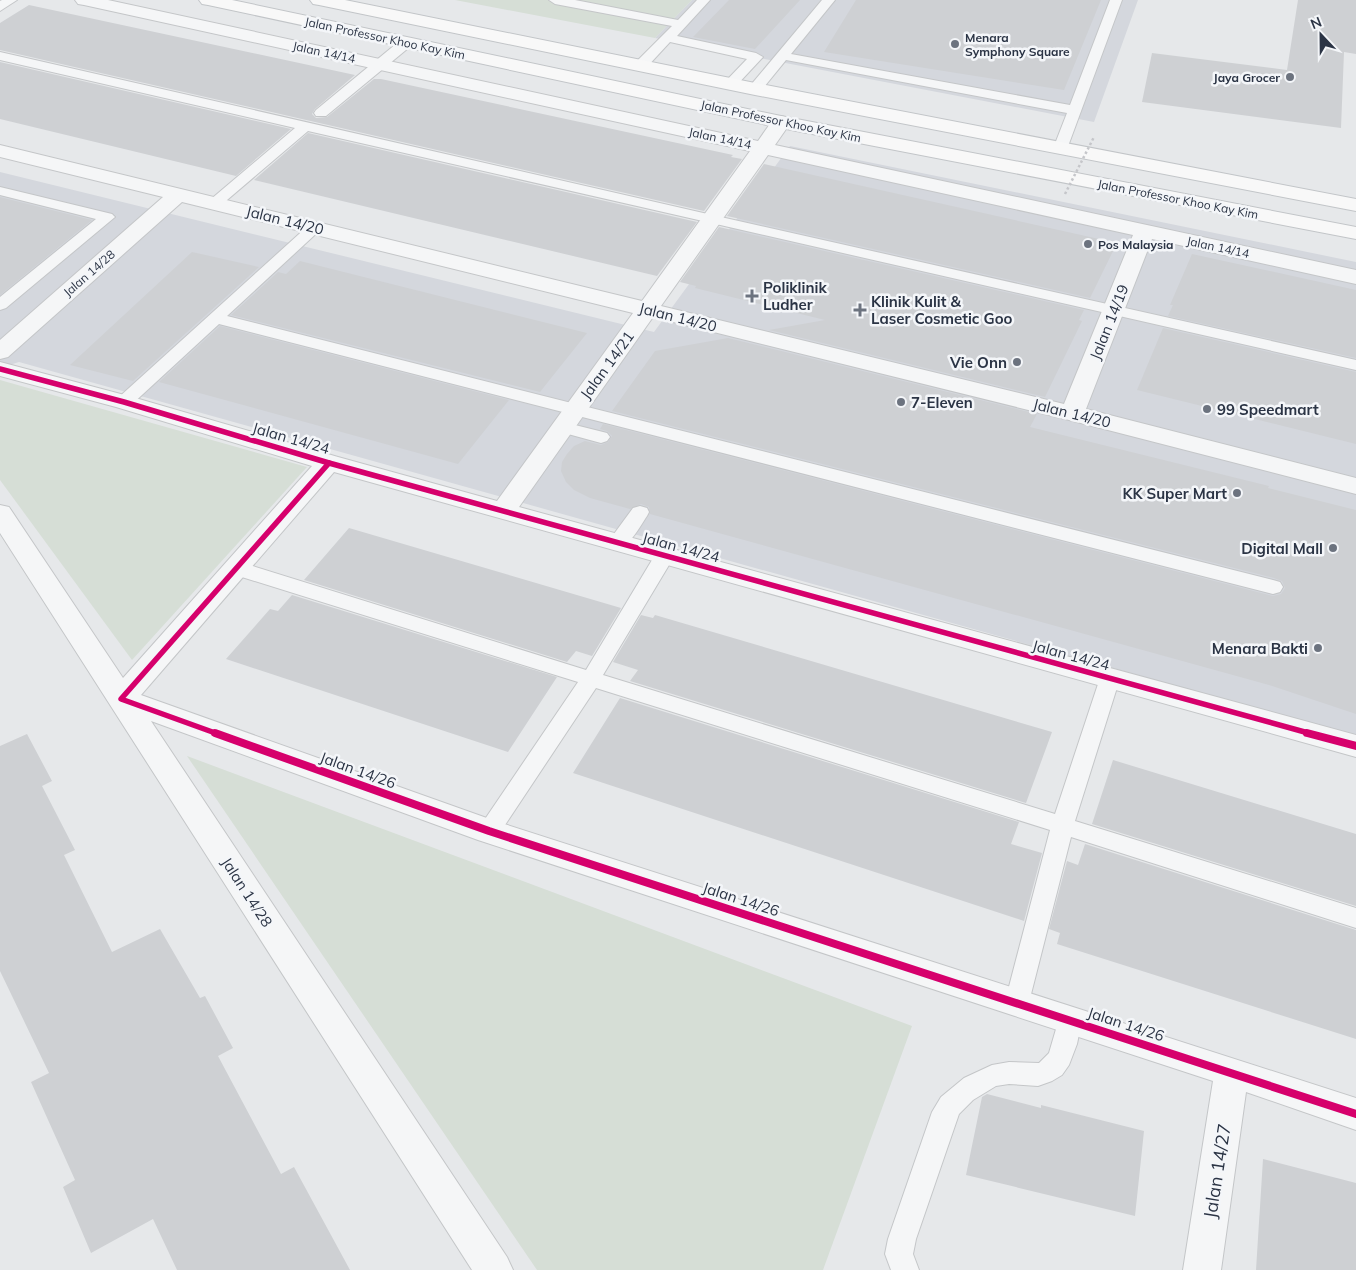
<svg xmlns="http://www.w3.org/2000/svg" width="1356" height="1270" font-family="Mulish,sans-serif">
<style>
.built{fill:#d4d7dd}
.green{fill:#d6ded6}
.building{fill:#ced0d3}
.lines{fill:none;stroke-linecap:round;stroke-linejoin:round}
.service-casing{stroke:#c4c6c8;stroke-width:2}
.minor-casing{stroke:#c4c6c8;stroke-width:2}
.primary-casing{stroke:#c2c5c8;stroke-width:2}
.service{fill:#f5f6f7;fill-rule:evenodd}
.minor{fill:#f5f6f7;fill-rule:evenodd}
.primary{fill:#f8f8f8;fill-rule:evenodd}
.path-bridge{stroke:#c5c6ca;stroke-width:2.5;stroke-dasharray:2.5 2.5;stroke-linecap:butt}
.cycleway-far1-casing{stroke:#f4f6f9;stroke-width:9}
.cycleway-casing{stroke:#f4f6f9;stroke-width:11}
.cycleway-far1{stroke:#d6006c;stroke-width:5.5}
.cycleway{stroke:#d6006c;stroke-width:8}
.poi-dot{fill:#6c737f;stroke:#f4f6f9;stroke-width:2}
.labels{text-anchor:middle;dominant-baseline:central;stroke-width:5;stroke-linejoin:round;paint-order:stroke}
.far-poi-label{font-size:12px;font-weight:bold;fill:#2b3445;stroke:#f4f6f9;text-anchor:start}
.far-street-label{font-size:12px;fill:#2b3445;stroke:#f4f6f9}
.street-label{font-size:15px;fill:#2b3445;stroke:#f4f6f9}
.poi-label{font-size:15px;font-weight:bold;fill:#2b3445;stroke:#f4f6f9;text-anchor:start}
.near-street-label{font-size:18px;fill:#2b3445;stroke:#f4f6f9}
</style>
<rect width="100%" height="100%" fill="#e6e8ea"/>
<!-- built -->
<g class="built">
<polygon points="692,0 1138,0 1094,122 655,38"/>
<polygon points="790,146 1356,262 1356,736 19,362 0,368 0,172 654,332"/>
</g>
<!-- green -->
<g class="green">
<polygon points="455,0 692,0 655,38"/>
<polygon points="0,380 307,467 132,660 0,480"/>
<polygon points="187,756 912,1026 823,1270 537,1270"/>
</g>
<!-- building -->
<g class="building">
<polygon points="729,0 800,0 755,49 693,37"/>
<polygon points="856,0 1101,0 1064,90 824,52"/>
<polygon points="1298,0 1356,0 1356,54 1344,52 1341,128 1142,102 1152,53 1287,70"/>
<polygon points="29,5 355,75 315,109 312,114 316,118 327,117 374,79 381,79 733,155 731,157 742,159 704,211 0,50 0,23"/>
<polygon points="0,62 291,129 236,176 0,119"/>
<polygon points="308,133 697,222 657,276 254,180"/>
<polygon points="764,164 1117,243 1090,298 727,216"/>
<polygon points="0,197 92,220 0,295"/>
<polygon points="719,227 1084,310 1079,320 1082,321 1045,397 769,330 825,320 695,288 696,286 680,282"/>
<polygon points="192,252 259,267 133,381 70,365"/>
<polygon points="1192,254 1356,290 1356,358 1168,316 1173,305 1170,305"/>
<polygon points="300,261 587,333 540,392 231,315 278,272 286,274"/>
<polygon points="220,326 509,400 458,464 159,382"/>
<polygon points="1163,328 1356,372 1356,444 1137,390"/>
<polygon points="728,338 1037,414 1030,427 1269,486 1268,488 1356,510 1356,714 1269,685 650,514 649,507 641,504 630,509 590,498 574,490 566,482 561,471 562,462 567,454 574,446 585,441 601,445 608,442 612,436 607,431 600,429 603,424 1273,596 1281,594 1285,588 1282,581 1274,578 612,411 655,351"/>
<polygon points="349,528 621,608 592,656 576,651 567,662 304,580"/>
<polygon points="292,595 557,677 508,752 226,659 270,609 278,611"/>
<polygon points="641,615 653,618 655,615 1052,732 1026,803 630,681 638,670 613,662"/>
<polygon points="620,698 1019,822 1011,844 1042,853 1024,921 573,773"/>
<polygon points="27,734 52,781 42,786 75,850 64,855 112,952 160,929 200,998 205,996 233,1048 218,1056 281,1174 294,1167 350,1270 177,1270 153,1219 91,1253 63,1187 75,1180 31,1082 49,1073 0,971 0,746"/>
<polygon points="1113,760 1356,834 1356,906 1092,824"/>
<polygon points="1085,844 1356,930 1356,1039 1057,944 1060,933 1049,929 1067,861 1078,865"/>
<polygon points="987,1094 1041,1108 1041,1105 1144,1131 1135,1216 966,1175 982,1097"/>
<polygon points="1263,1159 1356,1183 1356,1270 1256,1270"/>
</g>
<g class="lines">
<defs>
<g id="service">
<polygon points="2,0 17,0 0,11 0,1"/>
<polygon points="549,0 575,0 678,20 697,0 710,0 677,36 756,53 763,57 735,87 730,88 723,84 747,59 670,42 645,69 635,69 633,66 635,63 672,26 555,4"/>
<polygon points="822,0 835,0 791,54 1070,105 1110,0 1122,0 1067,149 1065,152 1055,152 1053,149 1067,113 786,60 760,92 750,92 748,89 750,86"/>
<polygon points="407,38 412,39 414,42 412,45 326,116 316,116 314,113 316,110 402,39"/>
<polygon points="0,52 712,215 1356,360 1356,370 308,131 220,206 210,206 208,203 210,200 295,128 0,60"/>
<polygon points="0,187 112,214 115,217 6,308 0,310 0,297 96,219 0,195"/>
<polygon points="314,223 319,225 322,228 319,231 227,316 1273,580 1280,582 1283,587 1280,592 1273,594 219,324 130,406 124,407 118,406 115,402 118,398 309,225"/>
<polygon points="563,422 607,433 610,437 607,441 601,443 557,431 554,427 557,423"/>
<path d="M 640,506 L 647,508 L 649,512 L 647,516 C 638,529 629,551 611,546 L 609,542 L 611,538 L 633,508 Z"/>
<polygon points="665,549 672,550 675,555 603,675 1055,814 1100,678 1103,673 1110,671 1117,673 1120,678 1075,821 1356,908 1356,928 1071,837 1029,1002 1026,1009 1017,1012 1008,1009 1005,1002 1050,830 596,688 497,837 489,840 481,837 478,831 481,825 578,682 229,573 226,568 229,563 236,561 243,563 586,670 658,550"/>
<polygon points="1070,1008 1079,1012 1082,1019 1077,1044 1069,1065 1062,1075 1052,1081 1038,1086 1009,1084 996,1086 973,1100 959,1114 916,1239 913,1254 919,1270 891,1270 885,1254 888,1239 932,1112 941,1097 964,1078 992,1065 1009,1062 1039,1063 1049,1053 1061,1012"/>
</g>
<path id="minor" d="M 75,0 L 108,0 L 758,141 L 774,118 L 781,116 L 788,118 L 791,122 L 775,145 L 1356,270 L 1356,284 L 1152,239 L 1086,409 L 1356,478 L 1356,494 L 1069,420 L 653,317 L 519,507 L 1356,735 L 1356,757 L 334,472 L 141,695 L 498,822 L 1356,1098 L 1356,1130 L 1246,1092 L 1221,1270 L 1183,1270 L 1213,1081 L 478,840 L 151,721 L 507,1257 L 513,1270 L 472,1270 L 0,533 L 0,505 L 9,507 L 123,678 L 312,466 L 116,407 L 0,376 L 0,362 L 132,397 L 338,457 L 497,501 L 633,313 L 182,202 L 8,357 L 0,359 L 0,340 L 163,197 L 0,157 L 0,145 L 642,301 L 750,151 L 84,5 L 78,4 ZM 768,155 L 1133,235 L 1064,404 L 661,306 Z"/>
<g id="primary">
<polygon points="199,0 232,0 781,116 1356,227 1356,239 781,128 208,5 202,4"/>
<polygon points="310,0 345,0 755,83 1356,199 1356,211 755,95 319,5 313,4"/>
</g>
</defs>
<!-- service casing -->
<use href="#service" class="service-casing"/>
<!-- minor casing -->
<use href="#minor" class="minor-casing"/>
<!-- primary casing -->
<use href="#primary" class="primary-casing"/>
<!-- service -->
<use href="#service" class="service"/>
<!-- minor -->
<use href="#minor" class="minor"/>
<!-- primary -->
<use href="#primary" class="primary"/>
<!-- path-bridge -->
<polyline class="path-bridge" points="1065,194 1094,137"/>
<defs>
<g id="cycleway-far1">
<polyline points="0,369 124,402 329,463 1312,734"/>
<polyline points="218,734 121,699 329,463"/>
</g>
<g id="cycleway">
<polyline points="215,733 489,831 1356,1114"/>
<polyline points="1307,733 1356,746"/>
</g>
</defs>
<!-- cycleway-far1 casing -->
<use href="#cycleway-far1" class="cycleway-far1-casing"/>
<!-- cycleway casing -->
<use href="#cycleway" class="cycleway-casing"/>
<!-- cycleway-far1 -->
<use href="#cycleway-far1" class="cycleway-far1"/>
<!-- cycleway -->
<use href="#cycleway" class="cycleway"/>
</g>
<!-- markers -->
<g class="poi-dot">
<circle cx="955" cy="44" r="5"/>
<circle cx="1290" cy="77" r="5"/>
<circle cx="1088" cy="244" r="5"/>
<path d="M749.5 288.5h5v5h5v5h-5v5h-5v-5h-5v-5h5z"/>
<path d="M857.5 302.5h5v5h5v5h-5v5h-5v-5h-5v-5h5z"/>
<circle cx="1017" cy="362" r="5"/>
<circle cx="901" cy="402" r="5"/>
<circle cx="1207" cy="409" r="5"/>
<circle cx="1237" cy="493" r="5"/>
<circle cx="1333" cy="548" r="5"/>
<circle cx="1318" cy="648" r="5"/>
</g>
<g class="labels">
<!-- far-poi labels -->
<g class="far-poi-label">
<text x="965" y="37">Menara<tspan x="965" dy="14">Symphony Square</tspan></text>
<text x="1280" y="77" text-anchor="end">Jaya Grocer</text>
<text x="1098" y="244">Pos Malaysia</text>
</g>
<!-- far-street labels -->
<g class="far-street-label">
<text transform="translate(385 38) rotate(12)">Jalan Professor Khoo Kay Kim</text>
<text transform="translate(324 52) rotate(12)">Jalan 14/14</text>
<text transform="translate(781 121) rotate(12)">Jalan Professor Khoo Kay Kim</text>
<text transform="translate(720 138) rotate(12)">Jalan 14/14</text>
<text transform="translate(1178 199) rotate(11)">Jalan Professor Khoo Kay Kim</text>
<text transform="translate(1218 247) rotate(12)">Jalan 14/14</text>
<text transform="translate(89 273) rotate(-41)">Jalan 14/28</text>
</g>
<!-- street labels -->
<g class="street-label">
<text transform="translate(285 220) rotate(14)">Jalan 14/20</text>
<text transform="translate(678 317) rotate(14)">Jalan 14/20</text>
<text transform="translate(1109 322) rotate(-68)">Jalan 14/19</text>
<text transform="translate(607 365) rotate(-54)">Jalan 14/21</text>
<text transform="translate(1072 413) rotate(14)">Jalan 14/20</text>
<text transform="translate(291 438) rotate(16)">Jalan 14/24</text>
<text transform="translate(681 547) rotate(15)">Jalan 14/24</text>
<text transform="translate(1071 655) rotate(15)">Jalan 14/24</text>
<text transform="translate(358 770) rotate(20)">Jalan 14/26</text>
<text transform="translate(247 892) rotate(57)">Jalan 14/28</text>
<text transform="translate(741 899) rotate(18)">Jalan 14/26</text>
<text transform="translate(1126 1024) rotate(18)">Jalan 14/26</text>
</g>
<!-- poi labels -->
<g class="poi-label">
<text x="763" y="287">Poliklinik<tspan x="763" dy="17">Ludher</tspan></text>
<text x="871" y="301">Klinik Kulit &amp;<tspan x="871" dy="17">Laser Cosmetic Goo</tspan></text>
<text x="1007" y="362" text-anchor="end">Vie Onn</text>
<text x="911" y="402">7-Eleven</text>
<text x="1217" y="409">99 Speedmart</text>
<text x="1227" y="493" text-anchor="end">KK Super Mart</text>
<text x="1323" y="548" text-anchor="end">Digital Mall</text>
<text x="1308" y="648" text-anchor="end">Menara Bakti</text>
</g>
<!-- near-street labels -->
<g class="near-street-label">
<text transform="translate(1217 1171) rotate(-81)">Jalan 14/27</text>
</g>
</g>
<!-- north arrow -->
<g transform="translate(1321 35) rotate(338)" stroke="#f4f6f9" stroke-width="4" paint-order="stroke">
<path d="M0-4L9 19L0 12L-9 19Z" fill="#2b3445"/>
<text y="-8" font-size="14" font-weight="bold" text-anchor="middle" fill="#2b3445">N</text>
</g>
</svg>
